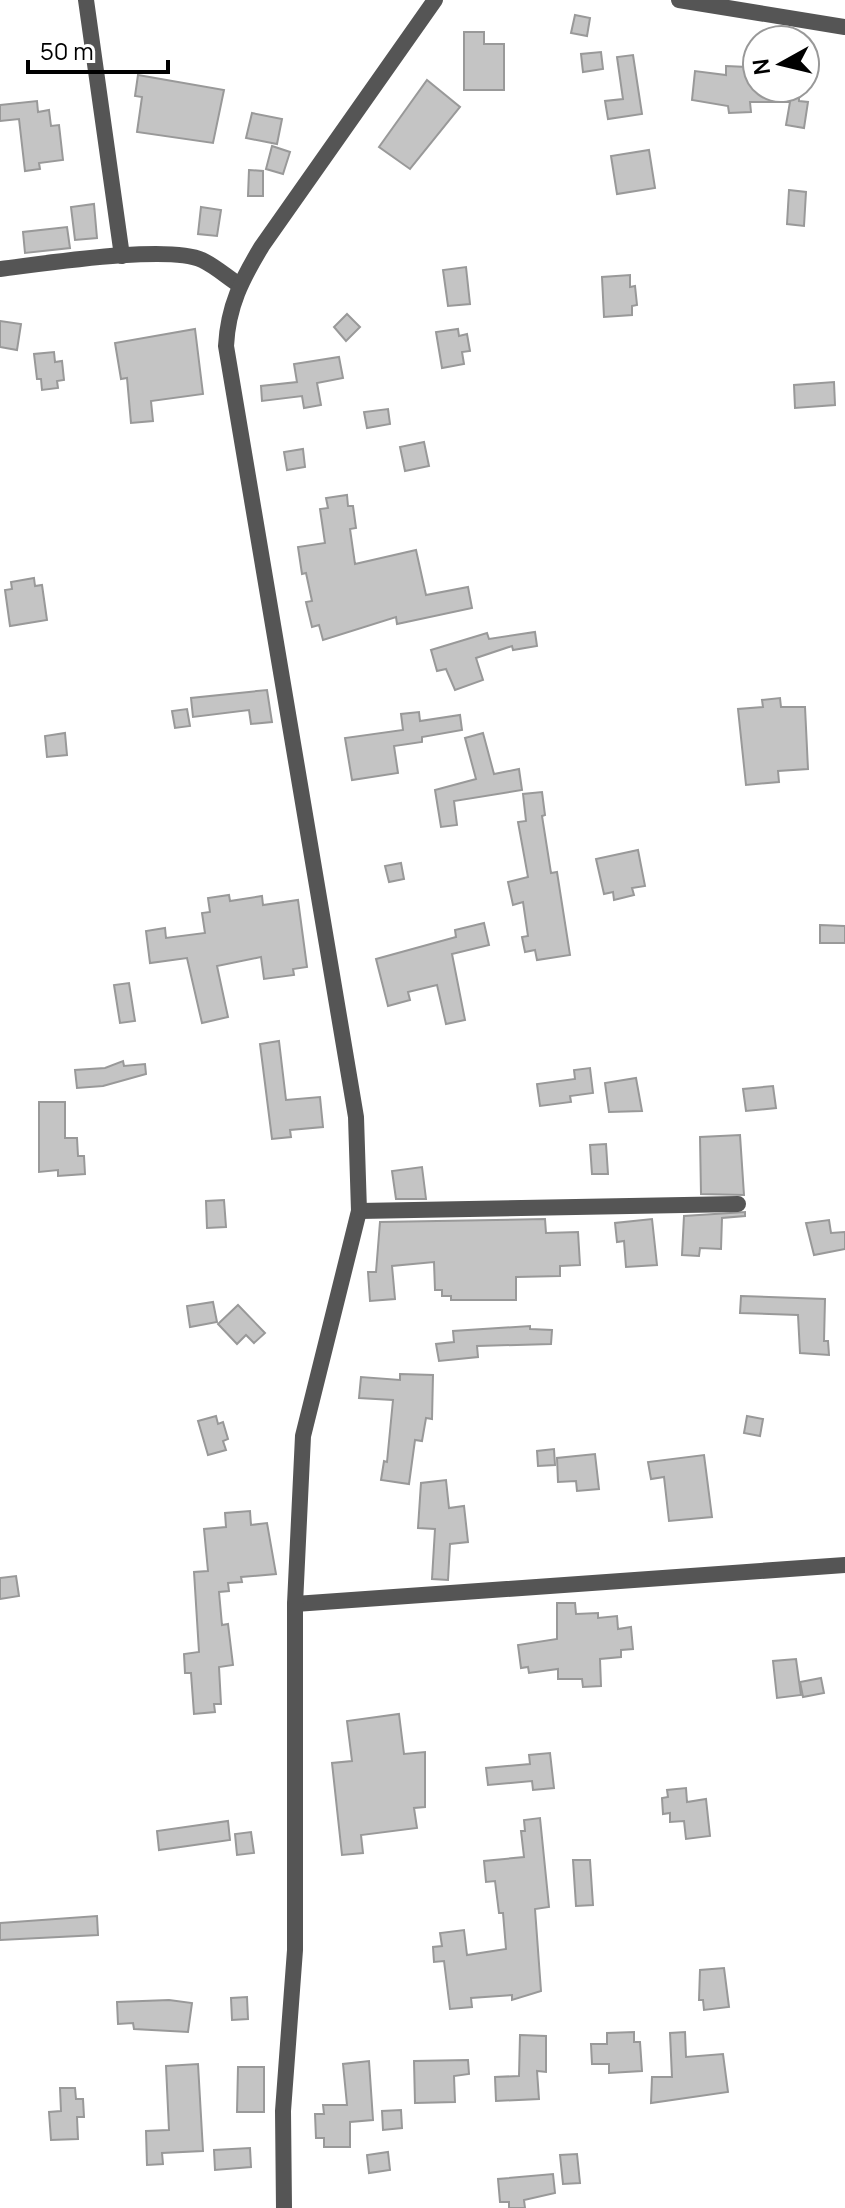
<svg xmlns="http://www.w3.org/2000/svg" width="845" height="2208" font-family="Manrope,sans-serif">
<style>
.building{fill:#c4c4c4;stroke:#999;stroke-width:2}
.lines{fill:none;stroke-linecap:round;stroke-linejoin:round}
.street{stroke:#555;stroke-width:16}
</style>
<rect width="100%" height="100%" fill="#fff"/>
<!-- building -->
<g class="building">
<polygon points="575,15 590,18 587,36 571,33"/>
<polygon points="464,32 484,32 484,44 504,44 504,90 464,90"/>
<polygon points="601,52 603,69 583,72 581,54"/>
<polygon points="633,55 642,114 608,119 605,101 623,99 617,57"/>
<polygon points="726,66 747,67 746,75 757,75 757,88 799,88 799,101 808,102 804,128 786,125 790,102 750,102 751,112 729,113 728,106 692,100 695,71 726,75"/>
<polygon points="138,75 224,90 213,143 137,132 142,97 135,96"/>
<polygon points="427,80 460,107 410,169 379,147"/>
<polygon points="37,101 38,112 49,110 51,126 59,125 63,160 39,163 40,169 25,171 19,119 0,121 0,105"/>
<polygon points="252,113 282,119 277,144 246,138"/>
<polygon points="272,146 290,152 283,174 266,169"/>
<polygon points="649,150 655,188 617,194 611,156"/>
<polygon points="249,170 263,171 263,196 248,196"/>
<polygon points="789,190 806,192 804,226 787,224"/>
<polygon points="94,204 97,238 75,240 71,207"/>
<polygon points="201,207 221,210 217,236 198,234"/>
<polygon points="67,227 70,248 25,253 23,232"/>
<polygon points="466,267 470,304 448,306 443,270"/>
<polygon points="630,275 630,287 635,286 637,305 632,306 632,315 604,317 602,277"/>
<polygon points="347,314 360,327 346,341 334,327"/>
<polygon points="0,321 21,324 17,350 0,347"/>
<polygon points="195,329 203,394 151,401 153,421 131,423 127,378 121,379 115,343"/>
<polygon points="458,329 459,336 467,334 470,351 462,352 464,364 442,368 436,332"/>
<polygon points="54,352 55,362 62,361 64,380 57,381 58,388 42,390 41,379 37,379 34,354"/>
<polygon points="339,357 343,378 317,383 321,405 304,408 302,396 262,401 261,386 297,382 294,364"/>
<polygon points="834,382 835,405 795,408 794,385"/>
<polygon points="388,409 390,424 367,428 364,412"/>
<polygon points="424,442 429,466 405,471 400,447"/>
<polygon points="303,449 305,467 287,470 284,452"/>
<polygon points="347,495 348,506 353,506 356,528 350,529 355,564 416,550 426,595 468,587 472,608 397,624 396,617 323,640 319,625 312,627 306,602 312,601 306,573 302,574 298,547 325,543 320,509 328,508 326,498"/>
<polygon points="34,578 35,586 42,585 47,620 10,626 5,590 12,589 11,582"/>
<polygon points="535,632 537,646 513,650 512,646 476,658 483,680 455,690 446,669 437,671 431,650 487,633 489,639"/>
<polygon points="267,690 272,722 251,724 249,710 193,717 191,698"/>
<polygon points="780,698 781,707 805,707 808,769 778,771 779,782 746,785 738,709 763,707 762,700"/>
<polygon points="187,709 190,726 175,728 172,711"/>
<polygon points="419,712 420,721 460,715 462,730 422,737 422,742 394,746 398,773 352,780 345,738 403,730 401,714"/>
<polygon points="65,733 67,755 47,757 45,736"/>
<polygon points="483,733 494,774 519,769 522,790 454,801 457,825 441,827 435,790 476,779 465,738"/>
<polygon points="542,792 545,815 542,816 551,873 557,872 570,955 537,960 535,950 525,952 522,937 528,936 523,902 513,905 508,882 528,877 518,822 526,821 523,794"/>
<polygon points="638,850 645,886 632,888 634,895 614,900 613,892 604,894 596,859"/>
<polygon points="401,863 404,879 389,882 385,866"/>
<polygon points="229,895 230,901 262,896 263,905 298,900 307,967 293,969 294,975 264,979 261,957 217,966 228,1017 202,1023 187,958 150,963 146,931 165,928 166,938 205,933 202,913 210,912 208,898"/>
<polygon points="484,923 489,945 452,954 465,1020 446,1024 437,985 408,992 410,1000 388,1006 376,959 456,937 455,930"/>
<polygon points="820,925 845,926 845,943 820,943"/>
<polygon points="129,983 135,1021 120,1023 114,985"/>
<polygon points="279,1041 286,1100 320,1097 323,1127 290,1130 291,1137 272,1139 260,1044"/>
<polygon points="123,1061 124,1066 145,1064 146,1074 103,1086 77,1088 75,1070 105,1068"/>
<polygon points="590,1068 593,1093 570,1096 571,1102 540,1106 537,1084 575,1079 574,1070"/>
<polygon points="636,1078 642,1111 609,1112 605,1083"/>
<polygon points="773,1086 776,1108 746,1111 743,1089"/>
<polygon points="39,1102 65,1102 65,1138 77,1138 78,1156 84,1156 85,1174 58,1176 58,1170 39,1172"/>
<polygon points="740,1135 744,1195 701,1194 700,1137"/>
<polygon points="606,1144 608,1174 592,1174 590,1145"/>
<polygon points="422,1167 426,1199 396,1199 392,1171"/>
<polygon points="224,1200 226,1227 207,1228 206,1201"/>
<polygon points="745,1212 745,1216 722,1218 721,1249 700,1248 699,1256 682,1255 684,1216"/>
<polygon points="545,1219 546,1233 578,1232 580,1265 560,1266 560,1276 516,1277 516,1300 451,1300 451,1296 442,1296 442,1290 435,1290 434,1262 392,1266 395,1299 370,1301 368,1272 376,1272 380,1222"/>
<polygon points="652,1219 657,1265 626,1267 624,1241 617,1242 615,1223"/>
<polygon points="829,1220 831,1233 845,1232 845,1249 814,1255 806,1223"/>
<polygon points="741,1296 825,1299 824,1341 828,1341 829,1355 800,1353 798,1315 740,1313"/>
<polygon points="213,1302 217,1322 190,1327 187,1306"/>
<polygon points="238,1305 265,1333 254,1343 246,1335 237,1344 218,1324"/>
<polygon points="530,1326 530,1329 552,1330 551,1344 477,1346 478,1357 439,1361 436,1344 454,1342 453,1331"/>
<polygon points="400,1374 433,1375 432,1419 426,1418 422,1441 415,1440 409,1484 381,1480 384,1461 387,1462 393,1400 359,1398 361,1377 400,1380"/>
<polygon points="216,1416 218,1424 223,1422 228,1439 223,1441 226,1450 208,1455 198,1421"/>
<polygon points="747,1416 763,1419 760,1436 744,1433"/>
<polygon points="554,1449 555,1465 538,1466 537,1451"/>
<polygon points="595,1454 599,1489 577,1491 576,1481 558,1482 557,1458"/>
<polygon points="704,1455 712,1517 669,1521 664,1477 651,1479 648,1462"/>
<polygon points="446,1480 449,1508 464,1506 468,1542 450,1544 448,1580 432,1579 435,1529 418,1528 421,1483"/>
<polygon points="250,1511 251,1525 267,1523 276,1574 241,1577 242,1582 228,1583 229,1591 219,1592 222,1625 228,1624 233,1665 219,1667 221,1704 214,1704 215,1712 194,1714 191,1673 185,1673 184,1654 199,1652 194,1572 208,1571 204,1529 226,1527 225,1513"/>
<polygon points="16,1576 19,1596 0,1599 0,1578"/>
<polygon points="557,1603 575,1603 576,1614 598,1613 598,1618 617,1616 618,1629 631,1627 633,1649 621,1650 621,1657 600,1659 601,1686 583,1687 582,1679 558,1679 558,1669 529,1673 528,1667 521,1668 518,1645 557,1639"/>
<polygon points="796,1659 801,1695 777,1698 773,1661"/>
<polygon points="821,1678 824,1693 803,1697 800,1682"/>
<polygon points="399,1714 404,1754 425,1752 425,1807 414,1808 417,1828 361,1835 363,1853 342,1855 332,1763 352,1761 347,1721"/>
<polygon points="550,1753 554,1788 533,1790 532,1781 488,1785 486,1768 530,1764 529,1755"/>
<polygon points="686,1788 687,1802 706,1799 710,1836 686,1839 684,1821 670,1822 670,1813 663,1814 662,1798 668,1797 667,1790"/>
<polygon points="540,1818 549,1907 535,1909 541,1991 512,2000 512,1995 471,1998 472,2007 450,2009 444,1961 434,1962 433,1947 442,1946 440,1933 464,1930 467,1955 506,1949 503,1913 499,1913 495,1881 486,1882 484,1861 524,1857 521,1831 525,1831 524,1820"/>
<polygon points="228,1821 230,1840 159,1850 157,1831"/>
<polygon points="251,1832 254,1853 237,1855 235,1834"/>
<polygon points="573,1860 590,1860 593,1905 576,1906"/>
<polygon points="97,1916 98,1935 0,1940 0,1923"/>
<polygon points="724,1968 729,2007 704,2010 703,2000 699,2000 700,1970"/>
<polygon points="247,1997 248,2019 232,2020 231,1998"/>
<polygon points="169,2000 192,2003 188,2032 134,2029 133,2023 118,2024 117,2002"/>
<polygon points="634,2032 634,2042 640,2042 642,2071 609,2073 609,2064 592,2064 591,2044 607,2044 607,2033"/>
<polygon points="685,2032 686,2057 723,2054 728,2092 651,2103 652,2077 672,2077 670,2033"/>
<polygon points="520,2035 546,2036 546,2072 537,2071 539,2099 496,2101 495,2077 519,2076"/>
<polygon points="468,2060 469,2074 454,2076 455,2102 415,2103 414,2061"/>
<polygon points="369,2061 373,2120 350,2122 350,2147 324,2147 324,2138 316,2138 315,2114 324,2114 323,2105 347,2105 343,2064"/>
<polygon points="198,2064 203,2151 162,2153 163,2164 147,2165 146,2131 169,2130 166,2066"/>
<polygon points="238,2067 264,2067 264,2112 237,2112"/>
<polygon points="60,2088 75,2088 76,2099 83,2099 84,2117 77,2117 78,2139 51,2140 49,2112 61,2111"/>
<polygon points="401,2110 402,2128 383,2130 382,2111"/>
<polygon points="250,2148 251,2167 215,2170 214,2150"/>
<polygon points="388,2152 390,2170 369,2173 367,2155"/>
<polygon points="577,2154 580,2183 563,2184 560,2155"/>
<polygon points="553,2174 555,2193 524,2200 525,2208 509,2208 509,2202 500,2202 498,2179"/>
</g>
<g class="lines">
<!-- street -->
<g class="street">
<polyline points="86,0 122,256"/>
<polyline points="679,0 845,27"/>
<path d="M 0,269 C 42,264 168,244 202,260 C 215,266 227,277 238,284"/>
<polyline points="359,1211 738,1204"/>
<polyline points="295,1604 845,1565"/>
<path d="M 284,2208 L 283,2111 L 295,1950 L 295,1604 L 303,1436 L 359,1211 L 356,1117 L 226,346 C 228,306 242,279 262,246 L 435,0"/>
</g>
</g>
<!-- north arrow -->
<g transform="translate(781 64) rotate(262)"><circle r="38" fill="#ffffff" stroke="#999999" stroke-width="2"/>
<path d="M0-6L14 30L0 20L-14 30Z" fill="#000000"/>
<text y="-12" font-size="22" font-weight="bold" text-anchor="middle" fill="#000000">N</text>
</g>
<!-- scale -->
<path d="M28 60v12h140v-12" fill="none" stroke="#000000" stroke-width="4"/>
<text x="40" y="60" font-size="24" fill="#000000" stroke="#ffffff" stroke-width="6" paint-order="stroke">50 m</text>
</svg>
